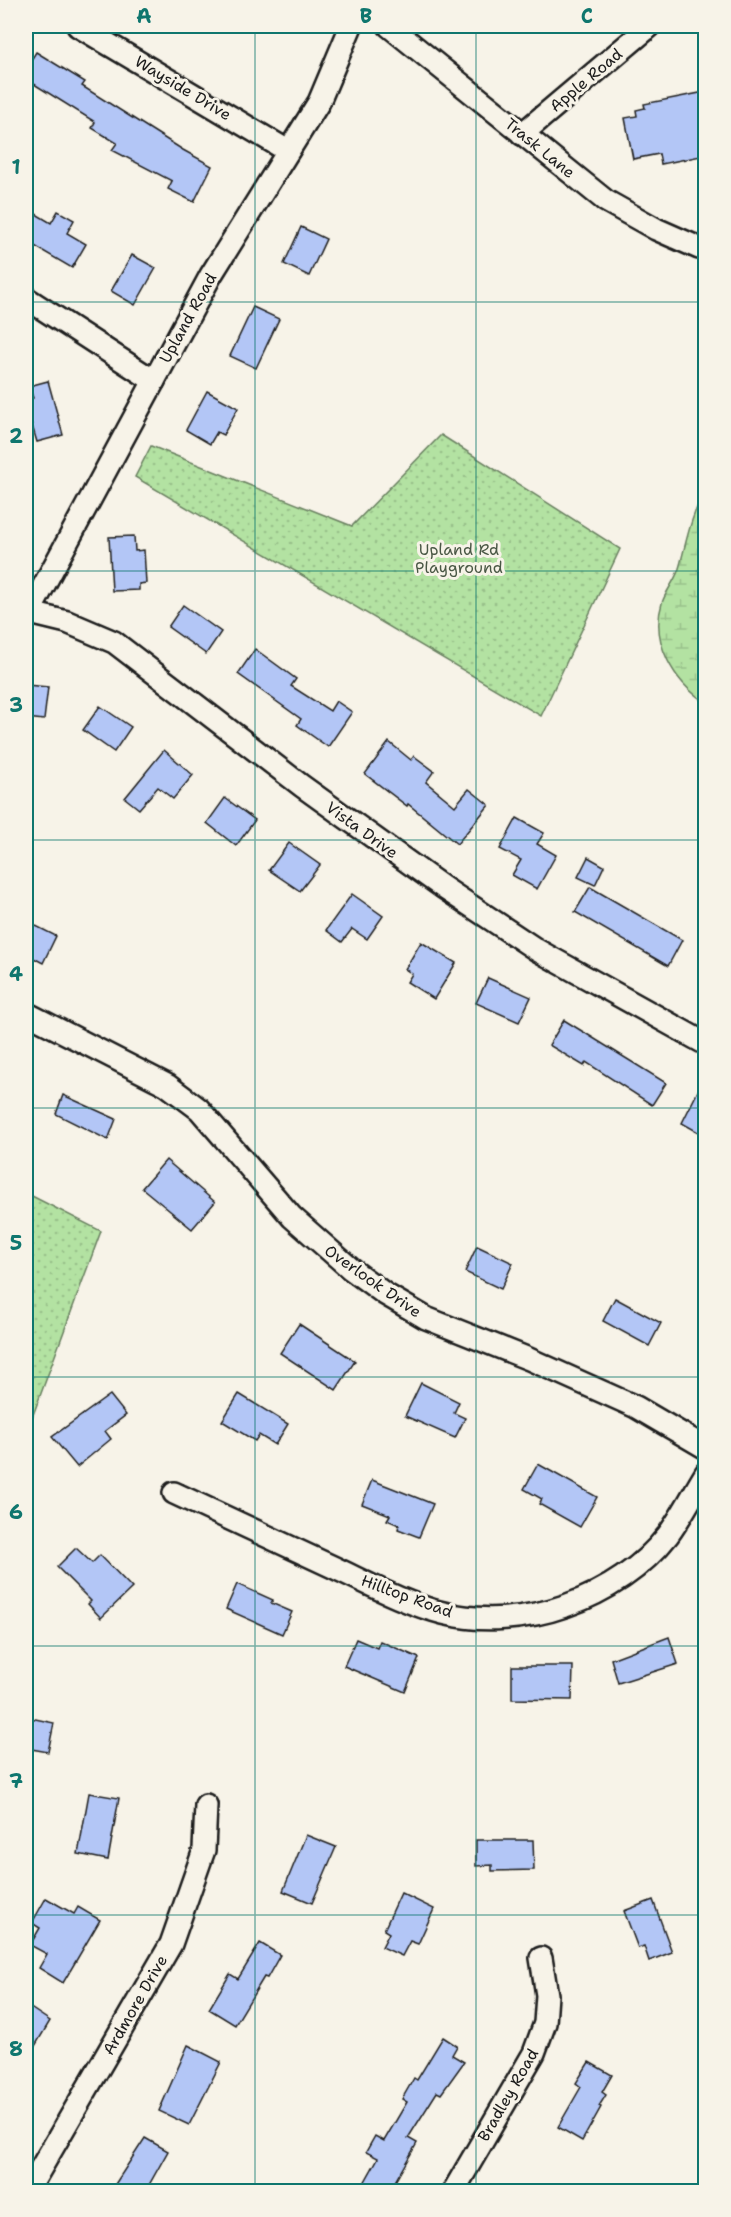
<svg xmlns="http://www.w3.org/2000/svg" width="731" height="2217" font-family="'Shantell Sans',sans-serif">
<style>
.wetland{fill:url(#wetland-marsh);stroke:#687f5f;stroke-width:1.5}
.park{fill:url(#park-dots);stroke:#687f5f;stroke-width:1.5}
.building{fill:#b3c6f6;stroke:#1c1c1c;stroke-width:1.5}
.lines{fill:none;stroke-linecap:round;stroke-linejoin:round}
.minor-casing{stroke:#1c1c1c;stroke-width:26}
.minor{stroke:#f7f3e8;stroke-width:21}
.grid{fill:none;stroke:#0f766e;stroke-width:1.5;stroke-opacity:0.55}
.labels{text-anchor:middle;dominant-baseline:central;stroke-width:6;stroke-linejoin:round;paint-order:stroke}
.street-label{font-size:16px;fill:#1c1c1c;stroke:#f7f3e8}
.park-label{font-size:16px;fill:#495744;stroke:#f7f3e8}
.neatline{fill:none;stroke:#0f766e;stroke-width:2}
.grid-label{font-size:20px;text-anchor:middle;font-weight:bold;fill:#0f766e}
</style>
<defs>
<pattern id="wetland-marsh" width="20" height="14" patternUnits="userSpaceOnUse" patternTransform="scale(1.5)"><rect width="20" height="14" fill="#b3e2a2"/><path d="M1 5h8M5 5V1M11 12h8M15 12V8" fill="none" stroke="#99c18b"/></pattern>
<pattern id="park-dots" width="8" height="8" patternUnits="userSpaceOnUse" patternTransform="scale(1.5)"><rect width="8" height="8" fill="#b3e2a2"/><path d="M2 2h.1M6 6h.1" fill="none" stroke="#99c18b" stroke-width="1.8" stroke-linecap="round"/></pattern>
</defs>
<rect width="100%" height="100%" fill="#f7f3e8"/>
<filter id="ink" filterUnits="userSpaceOnUse"><feTurbulence type="fractalNoise" baseFrequency=".0167" numOctaves="2"/><feDisplacementMap in="SourceGraphic" scale="12" xChannelSelector="R" yChannelSelector="G"/><feConvolveMatrix kernelMatrix="1 2 1 2 8 2 1 2 1" color-interpolation-filters="sRGB"/></filter>
<g filter="url(#ink)">
<!-- wetland -->
<path class="wetland" d="M 705,491 L 705,702 C 674,682 650,642 662,603 C 666,590 677,579 680,565 C 687,539 691,515 705,491 Z"/>
<!-- park -->
<g class="park">
<polygon points="441,435 620,549 541,716 135,477 151,446 352,526"/>
<polygon points="26,1193 101,1231 26,1434"/>
</g>
<!-- building -->
<g class="building">
<polygon points="36,52 85,82 82,86 183,150 212,166 194,202 168,189 172,181 112,150 117,143 92,128 95,122 26,79 26,68"/>
<polygon points="705,92 705,151 700,152 701,156 661,164 659,154 633,159 625,118 637,116 636,110 645,108 644,104"/>
<polygon points="26,208 51,223 58,211 74,220 67,233 86,244 72,268 26,241"/>
<polygon points="301,227 326,239 309,276 284,264"/>
<polygon points="132,255 156,268 135,305 111,291"/>
<polygon points="253,307 279,319 256,368 230,356"/>
<polygon points="48,381 63,435 37,442 30,419 26,420 26,400 33,398 29,386"/>
<polygon points="207,391 238,408 223,435 217,432 210,444 186,430"/>
<polygon points="134,536 135,551 144,550 146,583 139,584 139,590 112,591 109,537"/>
<polygon points="183,605 221,632 206,654 168,627"/>
<polygon points="255,649 296,679 291,686 330,711 336,701 352,712 328,747 297,725 301,719 238,674"/>
<polygon points="26,685 48,687 44,720 26,718"/>
<polygon points="100,706 131,727 114,752 83,730"/>
<polygon points="389,742 411,760 414,756 434,771 426,782 455,806 469,789 489,805 457,844 408,804 407,806 365,774"/>
<polygon points="164,750 193,775 173,799 158,787 139,809 125,798"/>
<polygon points="225,798 255,820 236,846 207,823"/>
<polygon points="517,818 544,833 537,844 556,855 537,889 512,875 521,860 500,849"/>
<polygon points="289,843 320,865 300,891 269,870"/>
<polygon points="588,857 604,866 595,885 578,877"/>
<polygon points="590,887 682,940 668,966 575,912"/>
<polygon points="352,894 383,916 367,939 352,929 342,942 326,930"/>
<polygon points="26,921 56,936 43,963 26,954"/>
<polygon points="421,942 456,963 434,999 407,982 412,974 405,969"/>
<polygon points="488,978 531,997 519,1022 476,1003"/>
<polygon points="564,1020 666,1083 652,1105 586,1062 584,1066 549,1045"/>
<polygon points="705,1077 705,1136 682,1123"/>
<polygon points="63,1095 116,1119 108,1140 56,1114"/>
<polygon points="166,1160 215,1202 192,1229 142,1188"/>
<polygon points="477,1246 513,1263 501,1289 465,1272"/>
<polygon points="615,1298 661,1323 649,1346 603,1321"/>
<polygon points="299,1324 355,1361 336,1390 280,1353"/>
<polygon points="421,1383 459,1402 454,1413 465,1418 455,1438 405,1416"/>
<polygon points="239,1394 288,1424 275,1445 259,1435 255,1441 222,1421"/>
<polygon points="110,1395 126,1415 105,1431 111,1439 77,1467 52,1437"/>
<polygon points="538,1464 597,1497 580,1527 539,1504 542,1499 524,1489"/>
<polygon points="372,1480 433,1504 419,1537 398,1529 399,1525 387,1520 390,1515 362,1504"/>
<polygon points="76,1548 92,1563 100,1555 132,1588 101,1618 88,1604 91,1601 57,1567"/>
<polygon points="237,1584 273,1600 271,1603 292,1612 282,1634 226,1609"/>
<polygon points="669,1637 678,1664 618,1683 611,1659"/>
<polygon points="356,1639 377,1648 380,1641 419,1658 405,1692 344,1666"/>
<polygon points="512,1666 573,1666 572,1700 512,1699"/>
<polygon points="26,1717 54,1723 48,1752 26,1748"/>
<polygon points="89,1793 119,1798 108,1860 78,1854"/>
<polygon points="306,1835 336,1847 312,1903 283,1891"/>
<polygon points="476,1840 533,1840 534,1870 492,1871 492,1865 476,1866"/>
<polygon points="401,1893 434,1909 418,1944 410,1941 402,1956 382,1947 389,1933 384,1930"/>
<polygon points="46,1898 74,1914 78,1907 100,1920 63,1983 39,1968 47,1954 30,1945 40,1928 32,1923"/>
<polygon points="653,1900 672,1952 649,1961 644,1946 638,1948 624,1911"/>
<polygon points="260,1943 280,1955 267,1978 264,1977 235,2025 209,2009 230,1974 238,1979"/>
<polygon points="26,2005 50,2021 26,2061"/>
<polygon points="443,2037 457,2046 452,2055 464,2062 441,2094 437,2092 408,2138 417,2143 389,2192 375,2192 363,2185 378,2158 366,2152 375,2136 384,2141 407,2102 402,2099 414,2078 417,2080"/>
<polygon points="188,2045 221,2062 189,2125 159,2111"/>
<polygon points="589,2062 612,2075 602,2092 606,2095 599,2106 601,2107 582,2141 558,2127 581,2087 576,2083"/>
<polygon points="145,2138 168,2151 145,2192 110,2192"/>
</g>
<g class="lines">
<defs>
<g id="minor">
<polyline points="78,26 288,151"/>
<polyline points="389,26 606,201 656,229 699,248 706,247"/>
<polyline points="522,134 650,26"/>
<polyline points="26,298 154,381"/>
<polyline points="26,612 67,622 114,642 302,786 444,888 537,950 706,1044"/>
<polyline points="29,613 211,275 319,102 351,26"/>
<polyline points="26,1013 167,1085 199,1109 292,1217 351,1269 385,1294 426,1318 529,1359 636,1407 706,1448"/>
<path d="M 174,1493 C 228,1518 281,1543 335,1568 C 369,1584 406,1604 443,1613 C 522,1633 618,1599 668,1535 C 682,1516 693,1494 706,1473"/>
<polyline points="27,2192 171,1944 204,1850 206,1805"/>
<polyline points="453,2192 534,2053 545,2023 547,1995 541,1958"/>
</g>
</defs>
<!-- minor casing -->
<use href="#minor" class="minor-casing"/>
<!-- minor -->
<use href="#minor" class="minor"/>
</g>
</g>
<!-- grid -->
<path class="grid" d="M 255,26 L 255,2192M 476,26 L 476,2192M 26,302 L 706,302M 26,571 L 706,571M 26,840 L 706,840M 26,1108 L 706,1108M 26,1377 L 706,1377M 26,1646 L 706,1646M 26,1915 L 706,1915"/>
<g class="labels">
<!-- street labels -->
<g class="street-label">
<text transform="translate(586 80) rotate(-40)">Apple Road</text>
<text transform="translate(183 88) rotate(31)">Wayside Drive</text>
<text transform="translate(540 148) rotate(39)">Trask Lane</text>
<text transform="translate(188 318) rotate(-61)">Upland Road</text>
<text transform="translate(362 830) rotate(36)">Vista Drive</text>
<text transform="translate(373 1281) rotate(35)">Overlook Drive</text>
<text transform="translate(407 1596) rotate(20)">Hilltop Road</text>
<text transform="translate(135 2005) rotate(-60)">Ardmore Drive</text>
<text transform="translate(508 2095) rotate(-60)">Bradley Road</text>
</g>
<!-- park labels -->
<g class="park-label">
<text x="459" y="549">Upland Rd<tspan x="459" dy="18">Playground</tspan></text>
</g>
</g>
<!-- margin -->
<rect width="731" height="2217" fill="none" stroke="#f7f3e8" stroke-width="66"/>
<rect x="33" y="33" width="665" height="2151" class="neatline"/>
<g class="grid-label">
<text x="144" y="23">A</text>
<text x="366" y="23">B</text>
<text x="587" y="23">C</text>
<text x="16" y="174">1</text>
<text x="16" y="443">2</text>
<text x="16" y="712">3</text>
<text x="16" y="981">4</text>
<text x="16" y="1250">5</text>
<text x="16" y="1519">6</text>
<text x="16" y="1788">7</text>
<text x="16" y="2056">8</text>
</g>
</svg>
